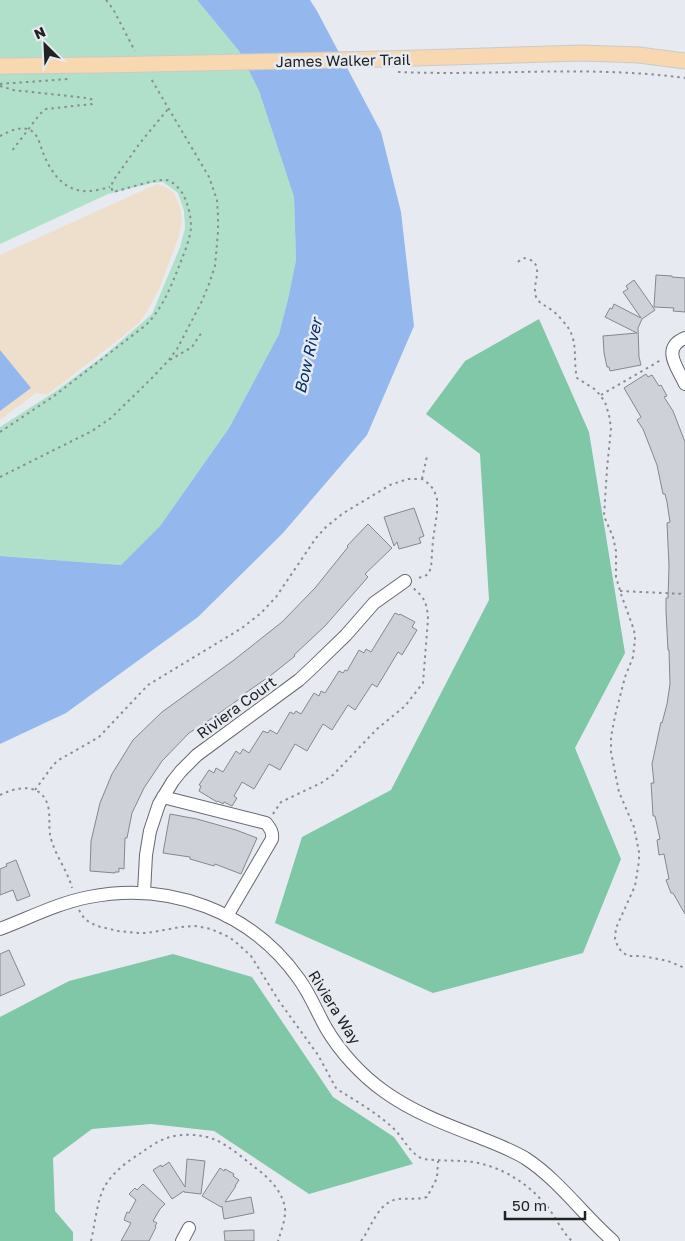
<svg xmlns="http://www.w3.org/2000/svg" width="685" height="1241" font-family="'Golos Text',sans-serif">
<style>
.industrial{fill:#eddfcb}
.green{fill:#b0e0c9}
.forest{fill:#7fc7a7}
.water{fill:#94b8ed}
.building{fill:#ced1d7;stroke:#85888d}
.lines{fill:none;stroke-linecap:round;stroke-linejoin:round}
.minor-casing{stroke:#66696e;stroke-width:14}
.major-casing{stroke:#cacaca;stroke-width:17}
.path{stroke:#8a8d91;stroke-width:2;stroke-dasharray:2.5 4;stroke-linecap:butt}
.minor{stroke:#fff;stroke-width:12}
.major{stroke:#f8d8b1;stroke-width:15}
.major-bridge-casing{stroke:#cacaca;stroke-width:17;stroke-linecap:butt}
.major-bridge{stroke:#f8d8b1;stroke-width:15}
.labels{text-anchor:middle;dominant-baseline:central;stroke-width:5;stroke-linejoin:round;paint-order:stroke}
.street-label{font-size:15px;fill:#212224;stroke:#e7ebf1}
.water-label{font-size:16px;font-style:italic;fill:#022e6b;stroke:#e7ebf1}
</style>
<rect width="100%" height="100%" fill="#e7ebf1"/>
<!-- industrial -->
<polygon class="industrial" points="157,184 170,189 174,193 180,206 182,220 179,236 159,289 147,311 140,322 122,337 47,395 36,393 0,420 0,255"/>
<!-- green -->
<polygon class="green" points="0,0 197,0 239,51 259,91 294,197 296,260 288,299 279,334 229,428 160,526 121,565 0,556 0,427 56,391 106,354 152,314 180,247 185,228 184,211 178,193 163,182 152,183 108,194 0,244"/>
<!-- forest -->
<g class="forest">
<polygon points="539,319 589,432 625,653 575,748 621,859 583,953 433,993 275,923 302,837 391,790 489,600 480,454 426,414 465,361"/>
<polygon points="173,954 252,977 333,1097 394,1137 413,1164 309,1194 214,1131 151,1124 92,1129 53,1158 55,1211 73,1232 73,1241 0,1241 0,1017 69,981"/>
</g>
<!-- water -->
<g class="water">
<polygon points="197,0 310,0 317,11 381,132 401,212 414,326 367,435 283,533 198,617 66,713 0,744 0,556 121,565 160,526 229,428 279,334 288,299 296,260 294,197 259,91 239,51"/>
<polygon points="0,350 31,388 0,411"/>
</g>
<!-- building -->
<g class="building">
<polygon points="656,275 672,276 672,277 685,278 685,312 673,311 674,308 654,307"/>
<polygon points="634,280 655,310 642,319 638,328 639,357 641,365 610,371 609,367 607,367 604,353 603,336 637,333 605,317 610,308 612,309 614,304 641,318 623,292 628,289 626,286"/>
<polygon points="646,374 648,377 652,375 659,386 661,385 667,396 664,397 673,411 685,442 685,914 673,893 671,893 666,880 669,879 664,854 659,855 657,840 660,839 655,816 653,816 652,798 651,783 654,783 652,764 661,722 662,723 667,704 670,684 669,650 668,650 666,611 666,598 668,598 669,566 667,523 670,522 667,502 665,494 663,494 657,465 643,429 637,420 641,417 624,388"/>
<polygon points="414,508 424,536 419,538 421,543 399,549 397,542 394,546 384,517"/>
<polygon points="368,524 392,548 365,574 368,577 325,626 294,655 295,656 270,676 244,694 245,695 211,719 189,733 162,761 144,788 132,813 127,838 125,838 124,869 119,868 119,872 115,872 115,873 90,871 91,841 100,803 112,774 133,740 162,712 234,660 282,622 315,588 348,547 347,546"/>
<polygon points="395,613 399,615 400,614 415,622 412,627 417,630 402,655 398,652 377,687 372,684 355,710 348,705 332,730 323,724 307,751 295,744 280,770 269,764 254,789 242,782 234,796 237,798 232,806 224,802 223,804 218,801 217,802 199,791 201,786 199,785 209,770 214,773 216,768 223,772 236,751 240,754 243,749 249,753 263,731 268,733 270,730 277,734 290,712 294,714 296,711 301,714 314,693 319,696 321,691 325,693 339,671 343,673 345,670 347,671 359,650 364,653 366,649 371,652"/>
<polygon points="170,814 197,819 236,830 257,838 241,874 215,864 214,866 190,859 190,857 163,853"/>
<polygon points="16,860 30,896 17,901 13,890 0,895 0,869 7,866 6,864"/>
<polygon points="9,950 25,985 0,996 0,954"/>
<polygon points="187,1159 205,1161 201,1194 184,1192 184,1191 172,1199 153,1170 161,1165 162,1167 169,1162 185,1187"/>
<polygon points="220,1168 224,1171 225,1169 234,1174 233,1176 239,1180 235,1186 236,1186 225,1202 251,1197 254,1213 224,1219 222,1206 221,1207 202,1196"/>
<polygon points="143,1184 165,1204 160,1209 153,1221 157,1223 155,1226 156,1227 149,1241 121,1241 131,1223 124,1220 127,1212 129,1213 136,1200 129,1194 135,1188 137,1190"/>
<polygon points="251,1230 254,1230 254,1241 225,1241 224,1231"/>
</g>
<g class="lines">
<defs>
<g id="minor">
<path d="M 685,338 C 661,348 677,367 685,384"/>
<path d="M 163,797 L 266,823 C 270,828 273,832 272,839 L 227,916"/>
<polyline points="144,892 146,855 150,831 159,804 173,781 181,771 197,755 299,680 314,666 346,635 374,603 405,581"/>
<path d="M 0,929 C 29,918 58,903 89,897 C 169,881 251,911 299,979 C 310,994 317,1012 326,1028 C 340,1052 362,1076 385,1092 C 413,1112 445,1124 476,1136 C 493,1143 510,1149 525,1158 C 559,1180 583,1215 613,1241"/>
<polyline points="182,1241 189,1228"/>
</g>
<g id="major">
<polyline points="382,59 582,53 639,55 685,61"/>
<polyline points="0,66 102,65"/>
</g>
</defs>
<!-- minor casing -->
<use href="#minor" class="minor-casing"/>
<!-- major casing -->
<use href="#major" class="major-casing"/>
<!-- path -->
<g class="path">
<polyline points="106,0 113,9 135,51"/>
<path d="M 398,72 C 494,76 590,65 685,78"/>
<polyline points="0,84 69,79"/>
<polyline points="0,86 13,90 87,98 91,99 93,101 92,104 46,109 40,114 11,152"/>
<path d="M 0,136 C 10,131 23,124 33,132 C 38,136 40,144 42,150 C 49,169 61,189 83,191 C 92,192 102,189 110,187"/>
<path d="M 518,262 C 521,259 524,257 528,259 C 546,265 531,284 536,297 C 539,304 547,306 553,311 C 559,316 565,323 569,329 C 578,344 573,361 577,378 L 596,390 L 605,402 L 609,415 L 611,428 L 607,469 L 604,516 L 613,537 L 616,551 L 616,577 L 621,594 L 634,630 L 635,639 L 633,657 L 625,677 L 615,716 L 611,737 L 611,752 L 619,792 L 634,827 L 639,852 L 639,861 L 635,886 L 616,928 L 615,939 L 618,947 L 622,952 L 628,956 L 642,956 L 668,961 L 685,968"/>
<polyline points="170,360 192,347 202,332"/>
<polyline points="601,395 661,360"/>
<path d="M 0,432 L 54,396 L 146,325 C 163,308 171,286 180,264 C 184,253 190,240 191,227 C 191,216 188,204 183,194 C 179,188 173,181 166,180 C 155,179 125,189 113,192 L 111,187 L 113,181 L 140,143 L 168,109"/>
<polyline points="0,477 92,431 111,418 151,379 168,361 177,349 201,303 209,284 215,266 218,232 218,216 217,200 209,177 150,77"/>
<polyline points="422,479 427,456"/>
<polyline points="620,591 685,594"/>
<polyline points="35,790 51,768 57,761 99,737 148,685 242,628 261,613 276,597 316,538 326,527 342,514 390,485 408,479 422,479 429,484 434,490 437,499 437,513 433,540 431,568 428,574 425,576 415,579"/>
<path d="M 0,795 C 20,785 45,783 49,811 C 50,822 48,831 52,842 C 57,858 68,872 72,888"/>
<path d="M 273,814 L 281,802 L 321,783 L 333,775 L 377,729 L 405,706 L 423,683 L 428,619 C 427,603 425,598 413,588"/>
<path d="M 79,910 L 84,918 L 89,922 L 97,926 L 118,931 L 138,933 L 147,933 L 181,927 L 195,926 L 211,929 L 229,937 L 238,944 L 251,956 L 279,1001 L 318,1055 L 336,1088 L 340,1091 C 358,1102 378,1114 393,1128 C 404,1138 409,1153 423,1159 C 440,1161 457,1160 473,1162 C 502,1167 526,1182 545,1204 C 555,1215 561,1231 572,1241"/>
<path d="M 91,1241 C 95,1225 97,1199 105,1186 C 112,1173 129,1160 141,1153 C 149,1147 158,1141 167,1138 C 182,1133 202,1134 216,1140 C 229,1146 242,1157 253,1166 C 267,1176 282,1190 285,1208 C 286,1219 281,1231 278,1241"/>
<path d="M 361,1241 C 372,1227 378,1201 399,1199 C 408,1198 417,1200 427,1197 L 437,1178 L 438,1161"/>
</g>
<!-- minor -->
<use href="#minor" class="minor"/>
<!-- major -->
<use href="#major" class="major"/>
<defs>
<polyline id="major-bridge" points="102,65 382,59"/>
</defs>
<!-- major-bridge casing -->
<use href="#major-bridge" class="major-bridge-casing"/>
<!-- major-bridge -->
<use href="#major-bridge" class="major-bridge"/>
</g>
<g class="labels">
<!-- street labels -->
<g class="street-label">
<text transform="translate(343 60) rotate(-1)">James Walker Trail</text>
<text transform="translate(236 707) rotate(-36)">Riviera Court</text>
<text transform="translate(335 1007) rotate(58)">Riviera Way</text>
</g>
<!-- water labels -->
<g class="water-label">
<text transform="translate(308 356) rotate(-77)">Bow River</text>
</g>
</g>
<!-- north arrow -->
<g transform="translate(45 45) rotate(336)" stroke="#e7ebf1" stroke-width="4" paint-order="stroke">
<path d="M0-4L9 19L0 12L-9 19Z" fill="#212224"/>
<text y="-8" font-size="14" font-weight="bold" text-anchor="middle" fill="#212224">N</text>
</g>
<!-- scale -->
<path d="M505 1211v8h80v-8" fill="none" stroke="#212224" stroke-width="2.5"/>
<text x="512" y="1211" font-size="15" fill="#212224" stroke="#e7ebf1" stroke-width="4" paint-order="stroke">50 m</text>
</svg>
